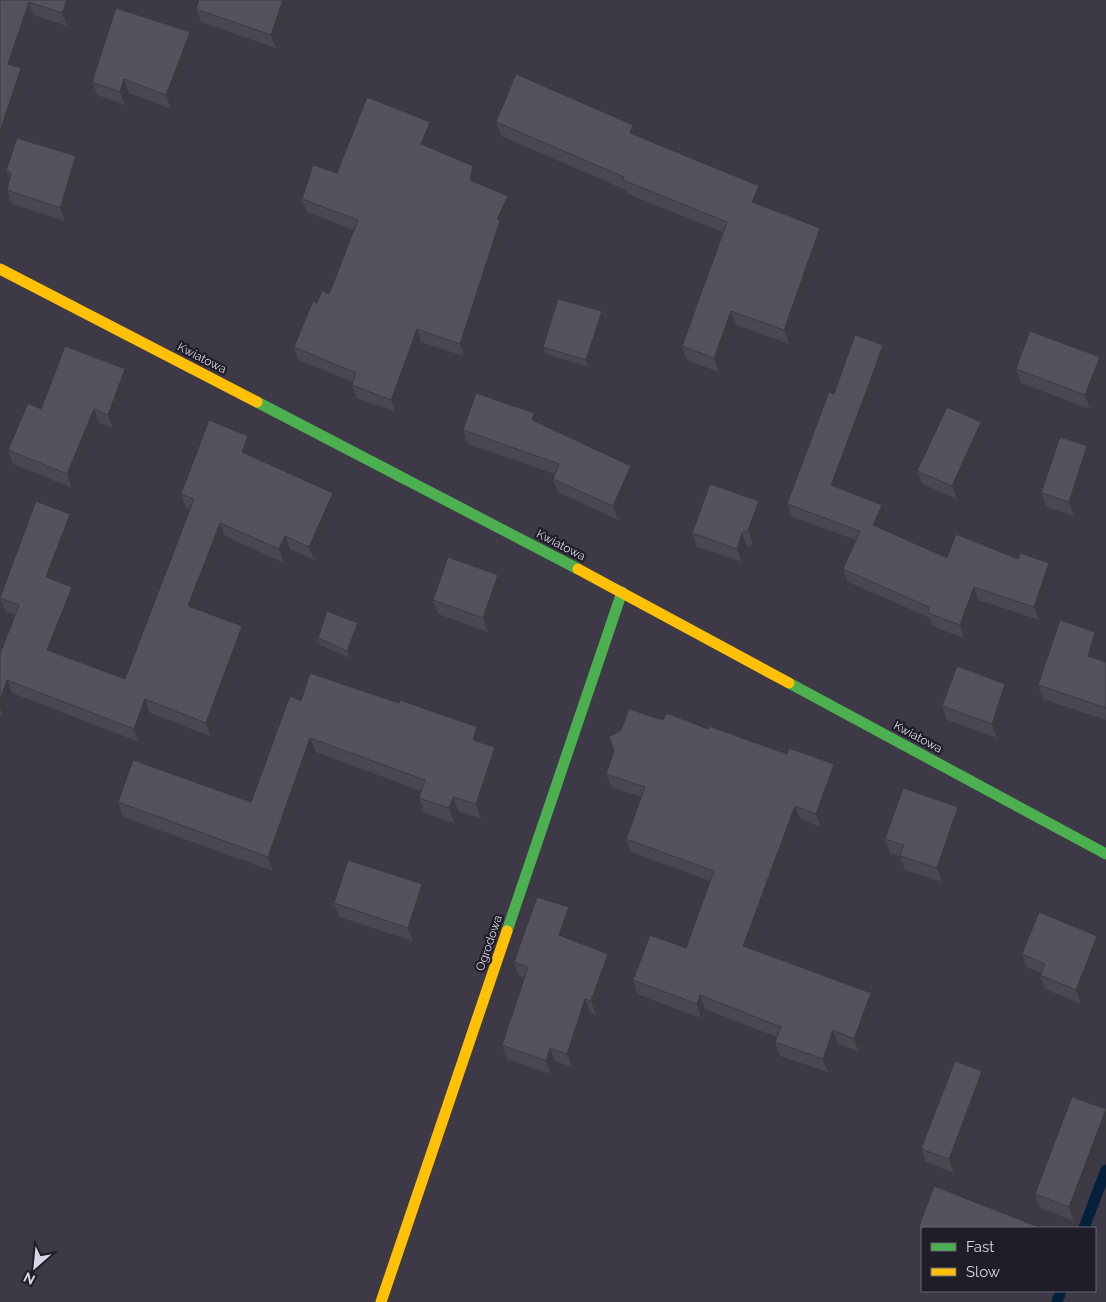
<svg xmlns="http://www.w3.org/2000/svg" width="1106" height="1302" font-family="Raleway,sans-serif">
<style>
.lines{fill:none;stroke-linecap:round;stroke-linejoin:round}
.stream{stroke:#05203a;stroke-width:11}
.fast{stroke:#4caf50;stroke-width:11}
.slow{stroke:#ffc107;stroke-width:11}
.wall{fill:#4a4750}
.shaded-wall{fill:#3c3941}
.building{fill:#56525d;stroke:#3c3941}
.labels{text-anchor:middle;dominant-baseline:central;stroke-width:4.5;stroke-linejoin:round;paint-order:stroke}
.street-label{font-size:12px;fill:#d8d5e5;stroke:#201d29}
</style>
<rect width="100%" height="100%" fill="#3d3947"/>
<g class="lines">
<!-- stream -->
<g class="stream">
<polyline points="1084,1228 1106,1170"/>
<polyline points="1057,1302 1061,1291"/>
</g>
<!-- fast -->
<g class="fast">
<polyline points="257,402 578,569"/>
<polyline points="789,683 1106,854"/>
<polyline points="507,931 622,592"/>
</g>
<!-- slow -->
<g class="slow">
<polyline points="0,269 257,402"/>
<polyline points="578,569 789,683"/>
<polyline points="381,1302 507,931"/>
</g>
</g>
<!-- wall -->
<g class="wall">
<polygon points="0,0 76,0 67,26 33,15 16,66 21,68 26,81 0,158"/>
<polygon points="291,7 276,48 201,22 196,9"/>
<polygon points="190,32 195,46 171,109 129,93 125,105 97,95 92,82"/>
<polygon points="496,122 638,137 759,186 764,199 761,206 820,228 825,242 789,344 736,325 719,372 687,360 682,346 723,232 628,194 626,190 501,136"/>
<polygon points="434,135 429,147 473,166 477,178 476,183 508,196 513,208 503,229 505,233 464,356 421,342 396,412 356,398 352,385 353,382 298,360 294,347 317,303 329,294 354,230 307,212 302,199 337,173"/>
<polygon points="81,170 65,221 12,204 7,190 10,180 6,171"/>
<polygon points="602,311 605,318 588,367 546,354 543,347"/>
<polygon points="883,345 887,358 871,405 839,488 887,518 882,529 947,558 1054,576 1039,620 978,600 964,638 932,626 930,618 848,582 843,569 856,540 792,517 787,504 834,394"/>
<polygon points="1016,369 1105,371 1090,409 1021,383"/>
<polygon points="130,383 113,428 99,423 72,488 13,464 8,450 41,409"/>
<polygon points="981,422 986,436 957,499 922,484 917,471"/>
<polygon points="538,423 636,480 618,520 558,492 553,479 555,474 468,444 463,430"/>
<polygon points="248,436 253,449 250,456 338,506 314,560 290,549 284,563 225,536 197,609 242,626 246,639 210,736 150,713 139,742 12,693 3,717 0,716 0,654 15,615 5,611 0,598 75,527 55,580 77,600 56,653 125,679 190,509 186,508 181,494"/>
<polygon points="1092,460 1074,516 1046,507 1041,493"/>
<polygon points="764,515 753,544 747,547 742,562 697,547 692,533"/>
<polygon points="503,589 488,632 438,614 433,600"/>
<polygon points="360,630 350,658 320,645 318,638"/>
<polygon points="1095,632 1100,646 1096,659 1106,662 1106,720 1043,699 1038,685"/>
<polygon points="1005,684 1010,698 997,738 947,720 942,706"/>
<polygon points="301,701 399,703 477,727 482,741 482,743 500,762 481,819 458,811 454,823 424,813 419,798 421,791 316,752 273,871 123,817 118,802 251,802"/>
<polygon points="663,720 708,729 787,754 834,764 838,777 821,827 800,819 752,949 871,993 875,1006 859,1052 838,1044 828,1072 780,1056 775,1042 777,1037 705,1009 701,1018 637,994 633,980 686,948 710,881 631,852 626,839 642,797 611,787 606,774 614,752 609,737"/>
<polygon points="963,821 942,882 905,870 900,856 890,853 885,839"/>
<polygon points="427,897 413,941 339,917 334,903"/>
<polygon points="569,907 574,921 567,938 613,967 596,1015 590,1013 572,1067 555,1061 551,1074 507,1059 502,1045 525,978 519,976 514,962"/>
<polygon points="1097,936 1102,949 1081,1004 1045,989 1040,975 1040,973 1027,967 1022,954"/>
<polygon points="987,1085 954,1173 926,1162 921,1149"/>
<polygon points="1106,1135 1074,1221 1040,1208 1035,1194"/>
<polygon points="919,1226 1041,1228 922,1228 922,1236"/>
</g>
<!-- shaded-wall -->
<g class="shaded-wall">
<polygon points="67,0 76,0 67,26 62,13"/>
<polygon points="283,0 288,0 291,7 276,48 271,35"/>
<polygon points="29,2 33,15 13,76 8,64"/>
<polygon points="190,32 195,46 171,109 166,95"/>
<polygon points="21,68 26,81 0,158 0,131"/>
<polygon points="124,79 129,93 125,105 120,92"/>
<polygon points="430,122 434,135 426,156 421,144"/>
<polygon points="633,125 638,138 630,133"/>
<polygon points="76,156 81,170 65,221 60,208"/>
<polygon points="473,166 477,178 475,193 470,180"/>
<polygon points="759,186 764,199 757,216 752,202"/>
<polygon points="508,196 513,208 503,229 505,233 464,356 460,344 497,219"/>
<polygon points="820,228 825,242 789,344 784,330"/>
<polygon points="602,311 605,318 588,367 586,360"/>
<polygon points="731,311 736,325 719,372 714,358"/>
<polygon points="417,329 421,342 396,412 391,400"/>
<polygon points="883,345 887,358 871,405 836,498 831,485"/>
<polygon points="1100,357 1105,371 1090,409 1085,395"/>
<polygon points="125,369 130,383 113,428 108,415"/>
<polygon points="94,409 99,423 72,488 67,474"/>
<polygon points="534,413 539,427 532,420"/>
<polygon points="981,422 986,436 957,499 952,486"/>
<polygon points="248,436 253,449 246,465 242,452"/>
<polygon points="1087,446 1092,460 1074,516 1069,502"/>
<polygon points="631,466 636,480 618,520 613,506"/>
<polygon points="333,493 338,506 314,560 309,547"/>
<polygon points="759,501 764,515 753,544 748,530"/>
<polygon points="882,505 887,518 878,538 873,525"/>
<polygon points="70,514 75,527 51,590 46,577"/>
<polygon points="220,523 225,536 193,619 188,606"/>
<polygon points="742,533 747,547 742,562 737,549"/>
<polygon points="285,536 290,549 284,563 279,549"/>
<polygon points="1049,563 1054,576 1039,620 1034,607"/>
<polygon points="498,575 503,589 488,632 483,618"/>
<polygon points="72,587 77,600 52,663 47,650"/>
<polygon points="974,587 978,600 964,638 960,625"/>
<polygon points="358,623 360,630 350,658 347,651"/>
<polygon points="242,626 246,639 210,736 206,723"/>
<polygon points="1095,632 1100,646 1093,670 1088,656"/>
<polygon points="7,680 12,693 3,717 0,708 0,700"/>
<polygon points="1005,684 1010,698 997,738 992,724"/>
<polygon points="145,699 150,713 139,742 134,729"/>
<polygon points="477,727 482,741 478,754 473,740"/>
<polygon points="310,738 316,752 273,871 268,857"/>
<polygon points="495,747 500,762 481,819 476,804"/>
<polygon points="834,764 838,777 821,827 816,814"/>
<polygon points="453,797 458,811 454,823 449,808"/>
<polygon points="795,806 800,819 748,959 743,946"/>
<polygon points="958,807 963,821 942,882 937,868"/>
<polygon points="422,884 427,897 413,941 408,928"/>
<polygon points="569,907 574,921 564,948 559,935"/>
<polygon points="1097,936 1102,949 1081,1004 1076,990"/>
<polygon points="608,954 613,967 596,1015 591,1001"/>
<polygon points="871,993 875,1006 859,1052 854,1039"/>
<polygon points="700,995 705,1009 701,1018 697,1004"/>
<polygon points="585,999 590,1013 572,1067 567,1054"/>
<polygon points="833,1030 838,1044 828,1072 823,1059"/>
<polygon points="550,1048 555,1061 551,1074 546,1061"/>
<polygon points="982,1071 987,1085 954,1173 949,1159"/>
<polygon points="1106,1109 1106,1135 1074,1221 1069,1207"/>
</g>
<!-- building -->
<g class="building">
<polygon points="0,0 67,0 62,13 29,2 8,64 21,68 0,131"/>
<polygon points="199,0 283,0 271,35 196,9"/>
<polygon points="116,8 190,32 166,95 124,79 120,92 92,82"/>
<polygon points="516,74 633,125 630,133 759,186 752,202 820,228 784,330 731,311 714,358 682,346 727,222 623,180 624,177 496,122"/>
<polygon points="367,97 430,122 421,144 473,166 470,180 508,196 497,219 500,221 460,344 417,329 391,400 352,385 356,373 294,347 313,301 317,303 322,291 329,294 358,220 302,199 313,165 337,173"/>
<polygon points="17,138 76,156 60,208 7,190 11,173 6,171"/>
<polygon points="558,299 602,311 586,360 543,347"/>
<polygon points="1030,331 1100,357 1085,395 1016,369"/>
<polygon points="855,335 883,345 866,392 831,485 882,505 873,525 947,558 956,534 1018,559 1020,553 1049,563 1034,607 974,587 960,625 928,613 929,607 843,569 860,531 787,504 829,392 834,394"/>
<polygon points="65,346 125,369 108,415 94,409 67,474 8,450 28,403 41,409"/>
<polygon points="476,393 534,413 532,420 631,466 613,506 553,479 559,464 463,430"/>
<polygon points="947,407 981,422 952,486 917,471"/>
<polygon points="209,420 248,436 242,452 333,493 309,547 285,536 279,549 220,523 188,606 242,626 206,723 145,699 134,729 7,680 0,700 0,654 19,605 0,598 36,501 70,514 46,577 72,587 47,650 125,679 194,499 181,494"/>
<polygon points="1060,437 1087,446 1069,502 1041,493"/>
<polygon points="710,484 759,501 748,530 742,533 737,549 692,533"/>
<polygon points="448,557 498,575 483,618 433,600"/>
<polygon points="327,611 358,623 347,651 318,638"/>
<polygon points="1060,620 1095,632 1088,656 1106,662 1106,708 1038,685"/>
<polygon points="957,666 1005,684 992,724 942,706"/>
<polygon points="310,673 399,703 400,700 477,727 473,740 495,747 476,804 453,797 449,808 419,798 425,780 310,738 268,857 118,802 133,760 251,802 290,696 301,701"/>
<polygon points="629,709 663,720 666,713 708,729 709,726 787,754 789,748 834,764 816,814 795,806 743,946 871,993 854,1039 833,1030 823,1059 775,1042 781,1027 700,995 697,1004 633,980 650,935 686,948 714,871 626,839 645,787 606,774 614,751 609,737 621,730"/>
<polygon points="903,788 958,807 937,868 900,856 904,845 885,839"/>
<polygon points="348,860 422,884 408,928 334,903"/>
<polygon points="537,897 569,907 559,935 608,954 591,1001 585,999 567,1054 550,1048 546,1061 502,1045 528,967 514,962"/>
<polygon points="1039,912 1097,936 1076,990 1040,975 1045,964 1022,954"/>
<polygon points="955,1061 982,1071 949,1159 921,1149"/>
<polygon points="1072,1097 1106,1109 1069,1207 1035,1194"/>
<polygon points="934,1186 1041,1228 924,1228 919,1226"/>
</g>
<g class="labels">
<!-- street labels -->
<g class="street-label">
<text transform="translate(202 358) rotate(27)">Kwiatowa</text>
<text transform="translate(561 545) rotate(27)">Kwiatowa</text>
<text transform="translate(918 737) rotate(28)">Kwiatowa</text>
<text transform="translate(489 943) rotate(-71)">Ogrodowa</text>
</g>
</g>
<!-- legend -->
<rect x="921" y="1227" width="175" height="65" fill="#201d29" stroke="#6a6774"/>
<rect x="931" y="1243" width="25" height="8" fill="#4caf50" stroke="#6a6774"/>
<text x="966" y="1252" font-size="15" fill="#d8d5e5">Fast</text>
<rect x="931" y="1268" width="25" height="8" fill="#ffc107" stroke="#6a6774"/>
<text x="966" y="1277" font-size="15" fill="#d8d5e5">Slow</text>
<!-- north arrow -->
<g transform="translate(35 1267) rotate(207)" stroke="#201d29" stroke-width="4" paint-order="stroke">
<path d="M0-4L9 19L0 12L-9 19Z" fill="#d8d5e5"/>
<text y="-8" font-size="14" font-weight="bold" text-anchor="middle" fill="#d8d5e5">N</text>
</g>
</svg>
